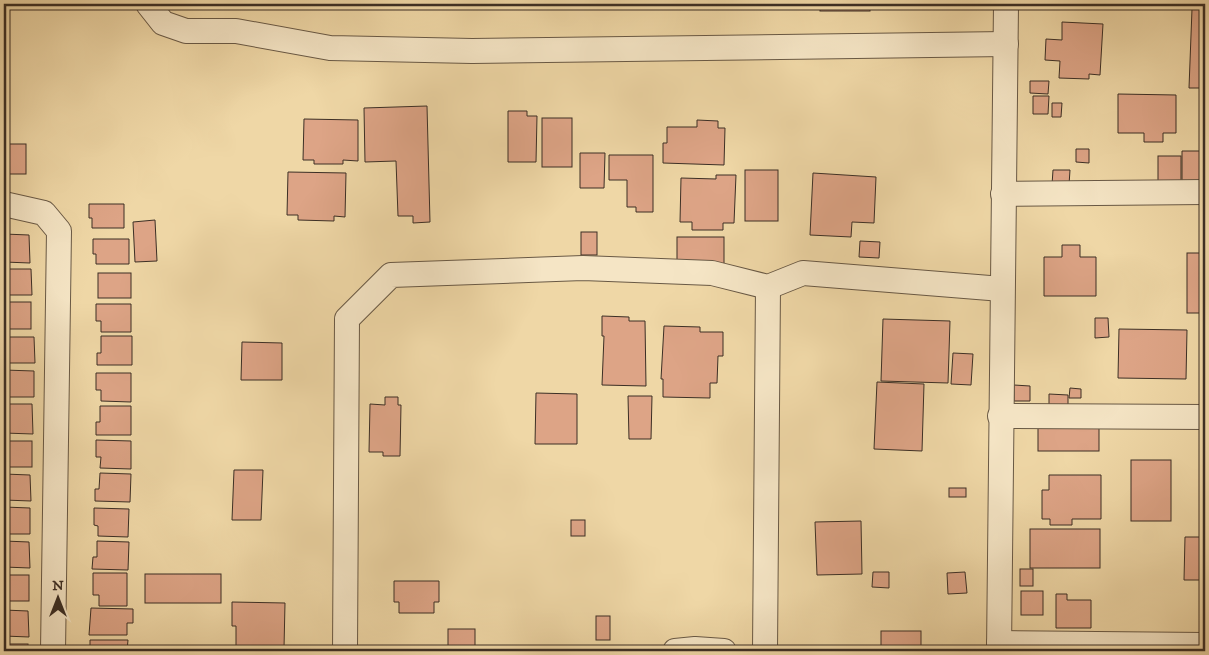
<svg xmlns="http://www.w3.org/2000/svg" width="1209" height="655" font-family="'IM FELL DW Pica',serif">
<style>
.building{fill:#dda486;stroke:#3c2f25}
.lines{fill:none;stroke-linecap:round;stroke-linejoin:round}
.street-casing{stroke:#695945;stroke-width:26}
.street{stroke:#f5e5c5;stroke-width:24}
</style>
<rect width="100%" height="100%" fill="#efd7a6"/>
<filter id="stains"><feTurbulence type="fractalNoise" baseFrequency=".004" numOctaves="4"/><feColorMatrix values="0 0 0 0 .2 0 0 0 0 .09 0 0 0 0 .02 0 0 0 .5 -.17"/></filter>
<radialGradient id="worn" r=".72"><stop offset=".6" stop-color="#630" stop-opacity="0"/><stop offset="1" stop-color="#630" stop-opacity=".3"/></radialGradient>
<!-- building -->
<g class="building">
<rect x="820" y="4" width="50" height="7"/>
<polygon points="1192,9 1205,9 1205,88 1189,88"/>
<polygon points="1062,22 1103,24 1100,75 1089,74 1089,79 1059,78 1060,61 1045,60 1046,39 1062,40"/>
<polygon points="1030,81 1049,81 1048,94 1030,93"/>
<polygon points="1118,94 1176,95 1176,133 1163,133 1163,142 1144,142 1144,133 1118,133"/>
<polygon points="1033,96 1049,96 1048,114 1033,114"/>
<polygon points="1052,103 1062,103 1061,117 1052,117"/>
<polygon points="427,106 430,222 413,223 413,216 398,216 396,161 365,162 364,108"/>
<polygon points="508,111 527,111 527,116 537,116 536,162 508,162"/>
<rect x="542" y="118" width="30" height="49"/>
<polygon points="304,119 358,120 358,161 343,160 343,164 314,164 314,160 303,160"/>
<polygon points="697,120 718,121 718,128 725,128 724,165 663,163 663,143 667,143 667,127 697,127"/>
<rect x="4" y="144" width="22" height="30"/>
<polygon points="1076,149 1089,149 1089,163 1076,162"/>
<polygon points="1182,151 1205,151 1205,187 1182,186"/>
<polygon points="580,153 605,153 604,188 580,188"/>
<polygon points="609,155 653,155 653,212 636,212 636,207 627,207 627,180 609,180"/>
<rect x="1158" y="156" width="23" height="28"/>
<rect x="745" y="170" width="33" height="51"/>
<polygon points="1053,170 1070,170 1069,185 1052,185"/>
<polygon points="288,172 346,173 345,217 334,216 334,221 298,220 298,215 287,215"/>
<polygon points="813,173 876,177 874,223 852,222 851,237 810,235"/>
<polygon points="716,175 736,175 734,223 723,223 723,230 692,230 692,222 680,222 681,178 716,179"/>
<polygon points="89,204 124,204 124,228 92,228 92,218 89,218"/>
<polygon points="155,220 157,261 135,262 133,222"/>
<rect x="581" y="232" width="16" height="23"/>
<polygon points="4,234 29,235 30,263 4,262"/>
<rect x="677" y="237" width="47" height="28"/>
<polygon points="93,239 129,239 129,264 96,264 96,254 93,254"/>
<polygon points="860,241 880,242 879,258 859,257"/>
<polygon points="1062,245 1080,245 1080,257 1096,257 1096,296 1044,296 1044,257 1062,257"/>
<rect x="1187" y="253" width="18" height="60"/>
<polygon points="4,269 31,269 32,295 4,295"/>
<rect x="98" y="273" width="33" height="25"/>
<rect x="4" y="302" width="27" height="27"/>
<polygon points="96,304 131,304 131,332 101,332 101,321 96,321"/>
<polygon points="602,316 629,317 629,321 645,321 646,386 602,385 604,336 602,336"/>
<polygon points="1095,318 1108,318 1109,337 1095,338"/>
<polygon points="883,319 950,321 948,383 881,381"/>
<polygon points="664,326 700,327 700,332 723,332 723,356 718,356 717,383 710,383 710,398 663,397 663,379 661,379"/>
<polygon points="1119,329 1187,330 1186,379 1118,378"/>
<polygon points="101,336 132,336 132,365 97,365 97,353 101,353"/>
<polygon points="4,337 34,337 35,363 4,363"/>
<polygon points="242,342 282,343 282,380 241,380"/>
<polygon points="953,353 973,354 971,385 951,384"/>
<polygon points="4,370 34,371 34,397 4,397"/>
<polygon points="96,373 131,373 131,402 101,401 101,390 96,390"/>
<polygon points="877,382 924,384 922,451 874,449"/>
<polygon points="1014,385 1030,386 1030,401 1014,401"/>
<polygon points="1070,388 1081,389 1081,398 1069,398"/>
<polygon points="536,393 577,394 577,444 535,444"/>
<polygon points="1049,394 1068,395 1068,409 1049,409"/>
<polygon points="628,396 652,396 651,439 629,439"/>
<polygon points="385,397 398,397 398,405 401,405 400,456 383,456 383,452 369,452 370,404 385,405"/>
<polygon points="4,404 32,404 33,434 4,433"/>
<polygon points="100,406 131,406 131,435 96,435 96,422 100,422"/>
<rect x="1038" y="426" width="61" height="25"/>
<polygon points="96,440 131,441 131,469 100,468 101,457 96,457"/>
<rect x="4" y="441" width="28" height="26"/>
<rect x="1131" y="460" width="40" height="61"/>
<polygon points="234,470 263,470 261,520 232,520"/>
<polygon points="100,473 131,474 130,502 95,501 95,489 99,489"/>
<polygon points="4,474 30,475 31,501 4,500"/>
<polygon points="1049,475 1101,475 1101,519 1072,519 1072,525 1050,525 1050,519 1042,519 1042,490 1049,490"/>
<rect x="949" y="488" width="17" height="9"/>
<polygon points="4,507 30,508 30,534 4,534"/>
<polygon points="94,508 129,509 128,537 98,536 98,526 94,525"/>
<rect x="571" y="520" width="14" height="16"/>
<polygon points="861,521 862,574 817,575 815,522"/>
<rect x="1030" y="529" width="70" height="39"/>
<polygon points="1185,537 1205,537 1205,580 1184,580"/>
<polygon points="4,541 29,542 30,568 4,567"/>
<polygon points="97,541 129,542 128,570 92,569 93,557 97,557"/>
<rect x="1020" y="569" width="13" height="17"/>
<polygon points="873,572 889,572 889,588 872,587"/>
<polygon points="965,572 967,593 948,594 947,573"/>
<polygon points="93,573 127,573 127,606 99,606 99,595 93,595"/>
<rect x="145" y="574" width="76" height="29"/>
<rect x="4" y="575" width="25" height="26"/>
<polygon points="394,581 439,581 439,602 434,602 434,613 399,613 399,602 394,602"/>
<rect x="1021" y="591" width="22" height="24"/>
<polygon points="1056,594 1067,594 1067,600 1091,600 1091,628 1056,628"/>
<polygon points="232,602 285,603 284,648 236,648 236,626 232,626"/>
<polygon points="91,608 133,609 133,623 127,623 127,635 89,635"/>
<polygon points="4,610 28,611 29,637 4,636"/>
<rect x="596" y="616" width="14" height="24"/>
<rect x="448" y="629" width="27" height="22"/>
<rect x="881" y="631" width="40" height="20"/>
<polygon points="90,640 128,640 127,651 90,651"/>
<rect x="4" y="644" width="24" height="7"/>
</g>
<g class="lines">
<defs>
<g id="street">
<polyline points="148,4 163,23 186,31 236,31 330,48 472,51 1006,44"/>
<polyline points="1003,194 1205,192"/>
<polyline points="4,204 44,213 59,231 53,651"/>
<polyline points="1000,416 1205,417"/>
<polyline points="999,643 1205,645"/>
<polyline points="345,651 347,319 391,275 583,268 712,273 768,287 803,273 1002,289"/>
<polyline points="675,651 695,649 724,651"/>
<polyline points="765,651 768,287"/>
<polyline points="999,651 1006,4"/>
</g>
</defs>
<!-- street casing -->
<use href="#street" class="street-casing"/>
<!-- street -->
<use href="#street" class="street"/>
</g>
<!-- margin -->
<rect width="1209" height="655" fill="none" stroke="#efd7a6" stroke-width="20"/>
<rect x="5" y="5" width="1199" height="645" fill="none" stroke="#3c2f25" stroke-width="2.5"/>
<rect x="10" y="10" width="1189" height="635" fill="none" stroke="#3c2f25"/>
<!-- north arrow -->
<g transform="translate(58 598)" stroke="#f5e5c5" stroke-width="4" paint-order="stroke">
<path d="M0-4L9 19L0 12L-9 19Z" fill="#3c2f25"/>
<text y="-8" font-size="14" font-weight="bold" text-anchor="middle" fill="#3c2f25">N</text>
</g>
<rect width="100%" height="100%" filter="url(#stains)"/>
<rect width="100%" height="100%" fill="url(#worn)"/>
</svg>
